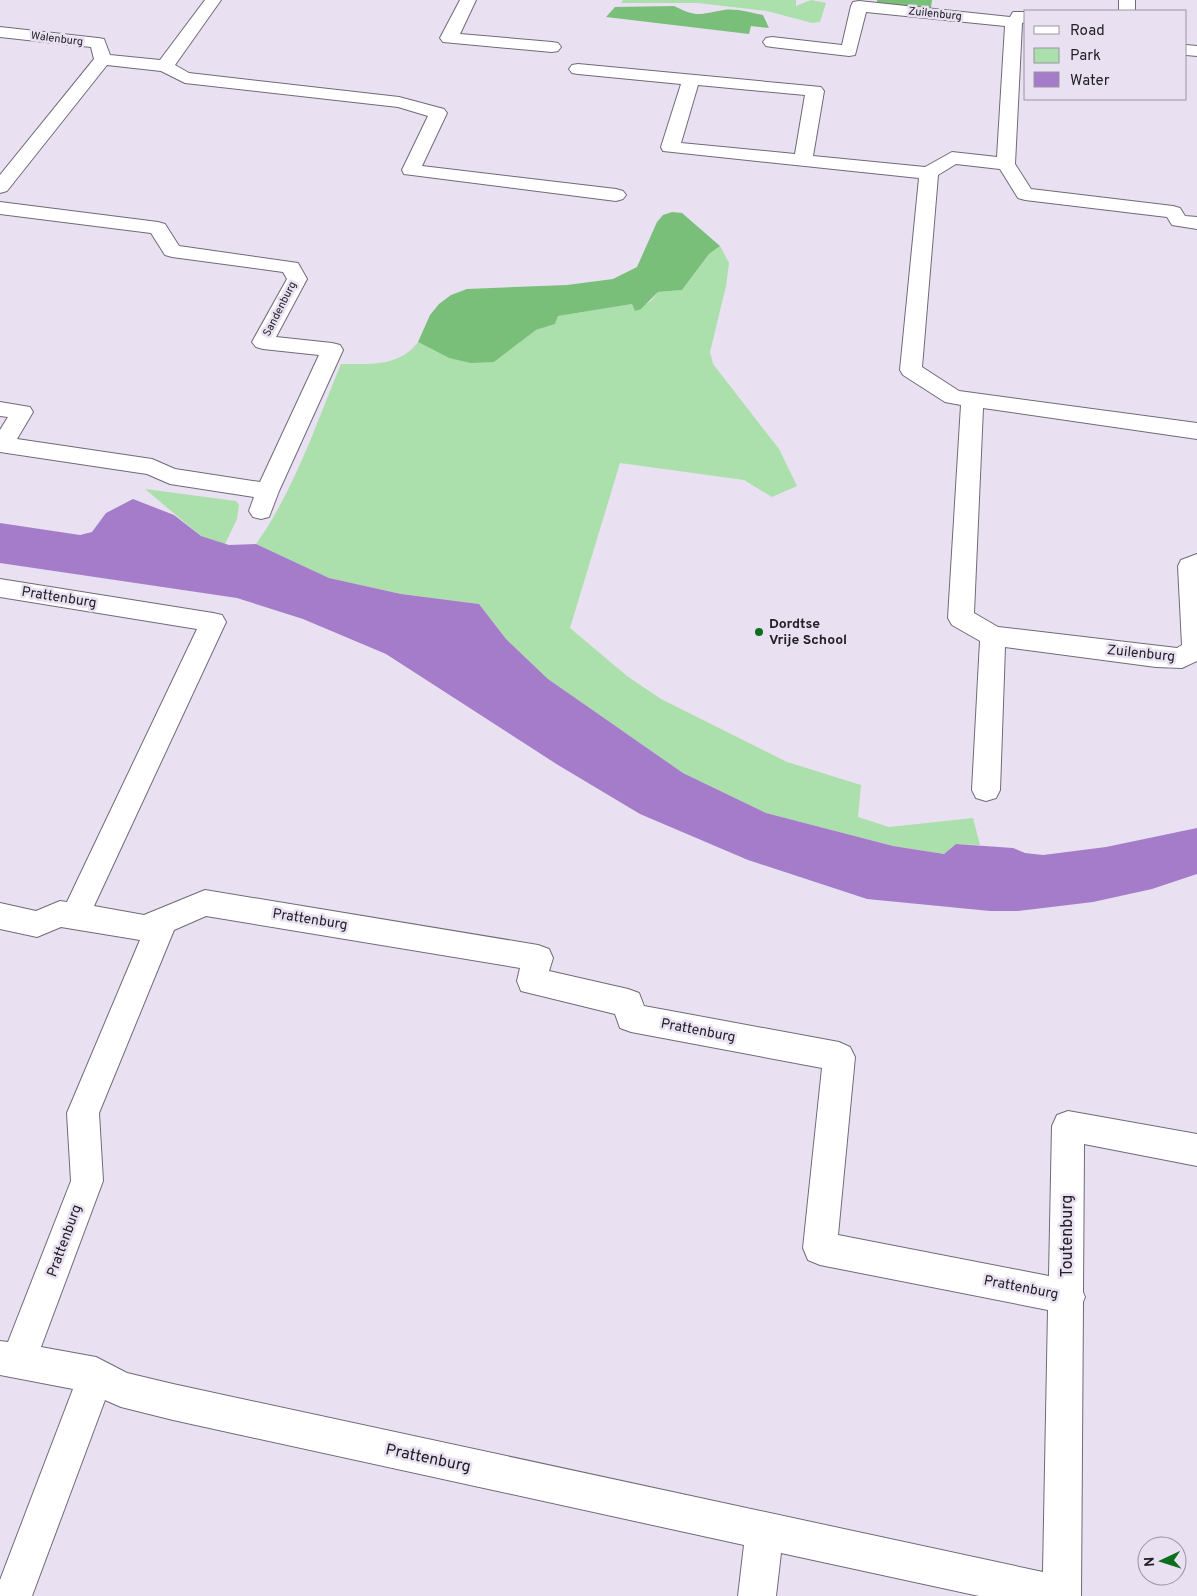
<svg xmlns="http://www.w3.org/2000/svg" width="1197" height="1596" font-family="Overpass,sans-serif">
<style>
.green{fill:#abdfab}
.forest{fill:#79bf7a}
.water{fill:#a57cca}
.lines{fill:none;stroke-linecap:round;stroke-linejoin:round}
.minor-casing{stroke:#706a77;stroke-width:2}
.minor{fill:#fff;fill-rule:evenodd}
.poi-dot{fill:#0d6f1e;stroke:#e9e1f1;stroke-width:2}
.labels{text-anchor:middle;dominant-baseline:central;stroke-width:5;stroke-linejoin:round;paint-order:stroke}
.far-street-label{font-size:11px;fill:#232026;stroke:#e9e1f1}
.street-label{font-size:14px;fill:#232026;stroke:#e9e1f1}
.poi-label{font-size:14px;font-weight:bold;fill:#232026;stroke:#e9e1f1;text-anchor:start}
.near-street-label{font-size:16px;fill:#232026;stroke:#e9e1f1}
</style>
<rect width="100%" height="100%" fill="#e9e1f1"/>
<!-- green -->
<g class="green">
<polygon points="623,0 796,0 796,6 811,0 826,3 820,22 812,23 767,11 698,3 621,3"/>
<path d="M 720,246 L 729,263 L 726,286 L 710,352 L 713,364 L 779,449 L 797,486 L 772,497 L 744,480 L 620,463 L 570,628 L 627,676 L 661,699 L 787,762 L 861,785 L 858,817 L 889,827 L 973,818 L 980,845 L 956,844 L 944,854 L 893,846 L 766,813 L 683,773 L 548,679 L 506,639 L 479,604 L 401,594 L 329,578 L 256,544 C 294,491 316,424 341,364 C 369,364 400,367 418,342 L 449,358 L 494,362 L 536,330 L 555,324 L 558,316 L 632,304 L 635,311 L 651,301 L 658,292 L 682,290 L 709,254 Z"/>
<polygon points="145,489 236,501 239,505 237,519 225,544 201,536"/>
</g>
<!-- forest -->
<g class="forest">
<polygon points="877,0 932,0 931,8 877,3"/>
<path d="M 674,6 C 698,18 699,14 724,10 C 735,8 752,13 763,15 L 769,28 L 751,26 L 749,34 L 606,17 L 615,7 Z"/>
<polygon points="672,212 682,213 720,246 709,254 682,290 658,292 641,309 635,311 632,304 558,316 555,324 536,330 494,362 471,363 449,358 418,342 430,315 439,304 451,295 467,289 567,285 613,279 637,267 657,222 663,215"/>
</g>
<!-- water -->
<polygon class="water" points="133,499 174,515 201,536 229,545 256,544 329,578 401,594 479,604 506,639 548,679 683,773 766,813 893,846 944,854 956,844 1013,848 1025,853 1043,855 1106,847 1197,828 1197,874 1152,889 1093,902 1018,911 990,911 867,899 748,860 640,814 558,765 386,654 303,619 237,598 0,563 0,523 80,535 92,532 106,513"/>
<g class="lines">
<defs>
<g id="minor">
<polygon points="205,0 221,0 175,65 189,73 399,97 444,109 447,113 422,166 616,189 623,191 626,195 623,199 616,201 404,174 402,170 428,116 398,107 185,83 161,71 107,65 7,191 0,193 0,175 94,59 91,47 0,37 0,27 98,38 104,39 110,55 160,60"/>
<polygon points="460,0 476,0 460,34 552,42 558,43 561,47 558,51 552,52 443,42 440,38"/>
<rect x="1119" y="0" width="16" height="11"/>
<path d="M 859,1 L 1010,17 L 1013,12 L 1026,12 L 1026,22 L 1022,23 L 1015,164 L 1031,189 L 1173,206 L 1180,208 L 1185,216 L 1197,217 L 1197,229 L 1172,225 L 1167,217 L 1025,200 L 1018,198 L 1000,169 L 956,164 L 938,175 L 922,367 L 959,391 L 1197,423 L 1197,439 L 983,408 L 974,613 L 998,627 L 1177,648 L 1182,645 L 1178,566 L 1181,560 L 1197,554 L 1197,661 L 1182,668 L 1156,667 L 1005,647 L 1000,790 L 996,798 L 986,801 L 976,798 L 972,790 L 980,641 L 952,625 L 948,618 L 961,405 L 945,402 L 903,375 L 900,370 L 919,178 L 663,151 L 661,147 L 681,84 L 578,74 L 572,73 L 569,69 L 572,65 L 578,64 L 821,87 L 824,91 L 813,156 L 925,167 L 952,152 L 997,157 L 1005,26 L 866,12 L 855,55 L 849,56 L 772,47 L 766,46 L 763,42 L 766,38 L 772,37 L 842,45 L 851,6 L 853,2 ZM 698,85 L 805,95 L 795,154 L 681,143 Z"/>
<polygon points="1186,45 1197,46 1197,56 1186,55"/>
<polygon points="0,202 158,222 165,224 179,246 298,263 307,279 276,337 332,343 340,345 343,350 279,491 269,517 261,519 253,517 249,511 254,497 170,484 147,474 0,452 0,430 8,417 0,416 0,402 30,407 33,412 17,439 152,459 175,469 260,482 319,355 263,349 256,347 252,342 287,279 283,272 172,257 165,255 151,233 0,214"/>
<path d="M 0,579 L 213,613 L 222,615 L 226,622 L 94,906 L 144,915 L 205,890 L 538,945 L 549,949 L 553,958 L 549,971 L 628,989 L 639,993 L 644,1006 L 839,1042 L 850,1047 L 855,1057 L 838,1235 L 1049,1276 L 1052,1126 L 1057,1115 L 1068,1111 L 1197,1134 L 1197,1166 L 1084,1144 L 1083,1292 L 1085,1297 L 1083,1302 L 1081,1596 L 979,1596 L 781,1553 L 776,1596 L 738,1596 L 744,1545 L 173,1420 L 121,1407 L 105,1400 L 32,1596 L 0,1596 L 0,1580 L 73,1389 L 0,1375 L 0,1341 L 8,1342 L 71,1181 L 67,1113 L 140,940 L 61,927 L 37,937 L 0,929 L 0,903 L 36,911 L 60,901 L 67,902 L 197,629 L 0,597 ZM 206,916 L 520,968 L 517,981 L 521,991 L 615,1014 L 620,1028 L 631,1032 L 822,1068 L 803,1248 L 808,1260 L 820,1265 L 1048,1310 L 1043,1572 L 173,1384 L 127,1373 L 96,1357 L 41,1347 L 103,1181 L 99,1113 L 174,930 Z"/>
</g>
</defs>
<!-- minor casing -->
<use href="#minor" class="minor-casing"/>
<!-- minor -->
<use href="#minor" class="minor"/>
</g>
<!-- markers -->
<circle class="poi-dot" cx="759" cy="632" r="5"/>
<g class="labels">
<!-- far-street labels -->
<g class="far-street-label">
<text transform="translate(935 14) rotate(6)">Zuilenburg</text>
<text transform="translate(57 39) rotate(7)">Walenburg</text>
<text transform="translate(280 309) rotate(-63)">Sandenburg</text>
</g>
<!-- street labels -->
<g class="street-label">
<text transform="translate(59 598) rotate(9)">Prattenburg</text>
<text transform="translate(1141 654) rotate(6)">Zuilenburg</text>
<text transform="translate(310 920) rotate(9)">Prattenburg</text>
<text transform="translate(698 1031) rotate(11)">Prattenburg</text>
<text transform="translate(65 1241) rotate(-70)">Prattenburg</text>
<text transform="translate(1021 1288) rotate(11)">Prattenburg</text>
</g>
<!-- poi labels -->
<g class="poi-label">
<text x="769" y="624">Dordtse<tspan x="769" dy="16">Vrije School</tspan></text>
</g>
<!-- near-street labels -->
<g class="near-street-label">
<text transform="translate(1068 1236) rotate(-90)">Toutenburg</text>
<text transform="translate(428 1459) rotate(12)">Prattenburg</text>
</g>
</g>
<!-- legend -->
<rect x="1024" y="10" width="162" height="90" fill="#e9e1f1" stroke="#9a94a0"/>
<rect x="1034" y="26" width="25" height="8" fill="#ffffff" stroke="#9a94a0"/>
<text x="1070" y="35" font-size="15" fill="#232026">Road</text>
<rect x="1034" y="48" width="25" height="15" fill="#abdfab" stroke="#9a94a0"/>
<text x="1070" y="60" font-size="15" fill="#232026">Park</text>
<rect x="1034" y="72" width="25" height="15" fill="#a57cca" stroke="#9a94a0"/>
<text x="1070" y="85" font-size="15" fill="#232026">Water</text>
<!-- north arrow -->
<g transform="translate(1162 1561) rotate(266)"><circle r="24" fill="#e9e1f1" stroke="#9a94a0"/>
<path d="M0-4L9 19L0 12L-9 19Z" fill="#0d6f1e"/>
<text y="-8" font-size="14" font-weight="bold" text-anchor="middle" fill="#232026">N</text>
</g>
</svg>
